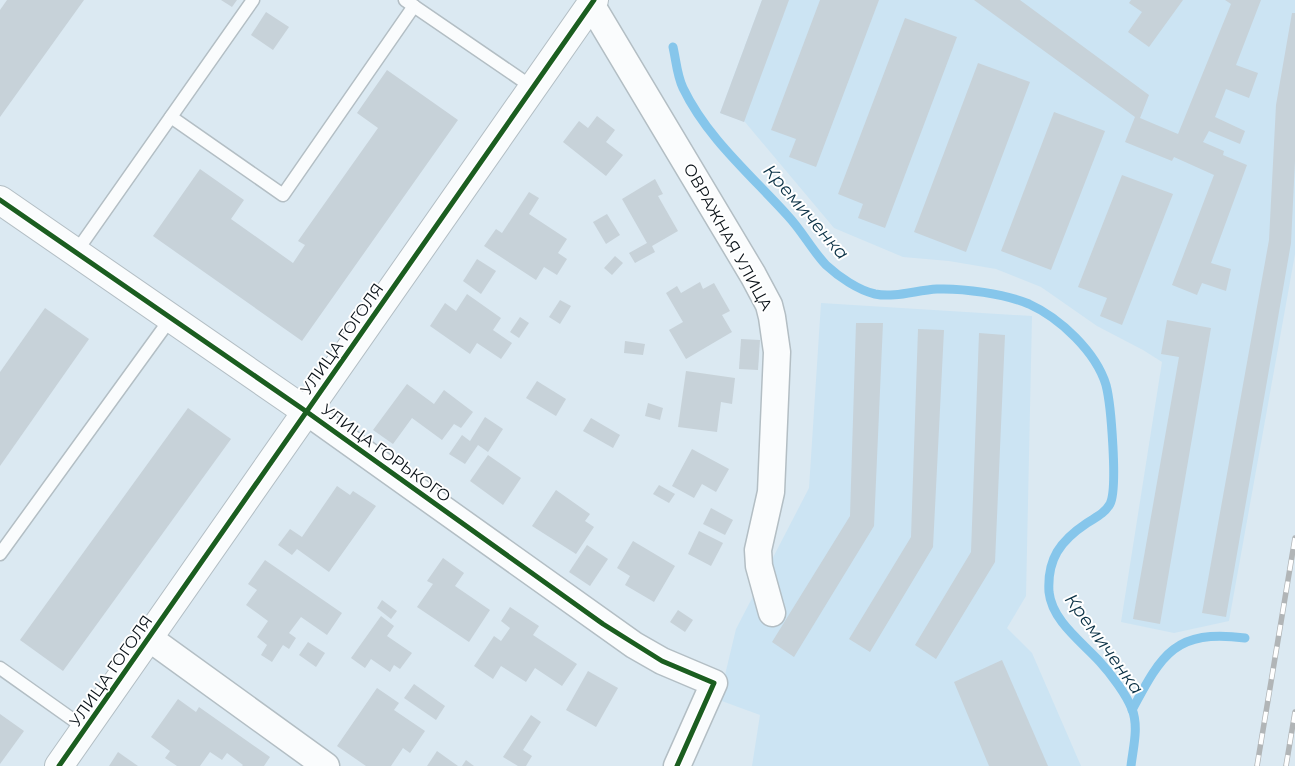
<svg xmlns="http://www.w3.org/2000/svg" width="1295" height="766" font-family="Montserrat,sans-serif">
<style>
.built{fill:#cce4f3}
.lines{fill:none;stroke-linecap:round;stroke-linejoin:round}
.stream{stroke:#86c6eb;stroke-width:9}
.building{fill:#c7d2d9}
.service-casing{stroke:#b3bec4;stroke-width:15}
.minor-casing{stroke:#b3bec4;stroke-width:29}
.tertiary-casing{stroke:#b3bec4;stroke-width:30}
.service{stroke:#fafcfd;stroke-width:12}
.minor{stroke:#fafcfd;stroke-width:26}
.tertiary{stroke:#fafcfd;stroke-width:28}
.rail-casing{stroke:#b1b5b7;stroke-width:5.5}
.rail{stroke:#fff;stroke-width:4;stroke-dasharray:11;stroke-linecap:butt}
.cycleway-casing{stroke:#fff;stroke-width:8}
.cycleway{stroke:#1b5e20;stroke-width:5}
.labels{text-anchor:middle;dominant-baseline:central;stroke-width:4;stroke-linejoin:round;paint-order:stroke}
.street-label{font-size:16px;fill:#091117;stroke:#fff}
.water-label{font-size:18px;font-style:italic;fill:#0b3246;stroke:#fff}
</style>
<rect width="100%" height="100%" fill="#dbe9f2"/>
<!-- built -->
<g class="built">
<polygon points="762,0 1295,0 1295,254 1229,621 1174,633 1121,622 1162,362 1143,350 1097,326 1041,287 996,269 949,261 903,257 834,228 745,122 720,113"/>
<polygon points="821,303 1032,316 1026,596 1007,628 1032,653 1081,766 752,766 760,715 719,700 736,629 809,488"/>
</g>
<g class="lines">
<!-- stream -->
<g class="stream">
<path d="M 673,47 C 676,60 677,76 683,88 C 707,138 751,175 788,216 C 802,231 812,250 826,265 C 839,277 858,290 875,294 C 895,298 917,290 937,289 C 963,288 1005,294 1029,304 C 1060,318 1096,352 1106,385 C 1111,404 1118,489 1110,504 C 1104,514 1096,517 1087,523 C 1060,541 1047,559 1049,592 C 1052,621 1082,642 1100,662 C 1111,674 1126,694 1132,709 C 1139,727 1133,748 1131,766"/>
<path d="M 1132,710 C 1162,654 1175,629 1245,638"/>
</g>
</g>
<!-- building -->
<g class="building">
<polygon points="7,0 84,0 0,117 0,10"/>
<polygon points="221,0 237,0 232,7"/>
<polygon points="762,0 789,0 744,122 720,113"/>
<polygon points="820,0 879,0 816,167 789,157 796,139 771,130"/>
<polygon points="974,0 1020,0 1149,95 1140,118 1178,134 1231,4 1225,0 1261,0 1236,65 1258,73 1249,98 1226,89 1215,117 1245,131 1240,144 1209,131 1203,142 1224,151 1223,155 1247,165 1211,263 1231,269 1226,291 1202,283 1197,295 1172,285 1214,175 1174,157 1172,161 1125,142 1135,117"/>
<polygon points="1131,0 1183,0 1149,47 1128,32 1142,12 1129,3"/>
<polygon points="266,12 289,27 273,50 251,35"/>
<polygon points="1292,13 1295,13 1295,161 1291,243 1226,617 1202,613 1269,240 1276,105"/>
<polygon points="905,18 957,37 885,228 858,218 863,204 838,194"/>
<polygon points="978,63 1030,82 966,252 914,232"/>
<polygon points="387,70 458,120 302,341 153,236 200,169 244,200 231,219 293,263 305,245 298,241 378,128 357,113"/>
<polygon points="1054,112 1105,131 1051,270 1001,251"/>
<polygon points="597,116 615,130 606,142 623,155 606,176 563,142 579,121 588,128"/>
<polygon points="1122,175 1173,194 1122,325 1100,316 1107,298 1078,287"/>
<polygon points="655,179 663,194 658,196 678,231 652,246 655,252 635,263 629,253 647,243 622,199"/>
<polygon points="529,192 539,198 529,214 567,239 558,253 567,259 557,275 544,267 536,280 484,246 496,229 502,233"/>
<polygon points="607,214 620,235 606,244 593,222"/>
<polygon points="615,256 623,263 612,275 604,268"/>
<polygon points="477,259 496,271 481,294 463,281"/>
<polygon points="700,282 703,289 714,283 730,311 722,315 732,332 686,359 669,330 683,322 666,293 677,286 681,293"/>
<polygon points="467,294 501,318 493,330 512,343 501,359 477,343 470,354 430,326 445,303 456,311"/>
<polygon points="560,300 571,306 560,324 549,317"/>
<polygon points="45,308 89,339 0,466 0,372"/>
<polygon points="520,317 529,323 519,338 510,332"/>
<polygon points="1167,320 1211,328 1160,624 1133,619 1179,357 1161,354"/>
<polygon points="856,323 883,323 874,526 794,657 772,642 850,516"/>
<polygon points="918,329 944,330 933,547 870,652 849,639 911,537"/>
<polygon points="979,333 1005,335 995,562 936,659 915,645 971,552"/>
<polygon points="741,339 760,340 758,370 739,369"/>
<polygon points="625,341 645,344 643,355 624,353"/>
<polygon points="686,371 735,378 732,404 721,402 717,432 678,427"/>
<polygon points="537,381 566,399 556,416 526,398"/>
<polygon points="407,384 434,404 444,390 473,412 461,428 454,424 442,440 412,418 393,444 373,430"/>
<polygon points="648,403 663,408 660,420 645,416"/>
<polygon points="188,408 231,439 63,671 20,640"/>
<polygon points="485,417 503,429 488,452 478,445 465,464 449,454 462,435 470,441"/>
<polygon points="591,418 620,435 613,448 583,431"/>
<polygon points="692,449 729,469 716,492 702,484 694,498 672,486"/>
<polygon points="488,455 521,478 503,505 470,481"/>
<polygon points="659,485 675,494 669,503 653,494"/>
<polygon points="337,486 350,495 353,491 376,506 329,572 297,549 292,555 278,545 290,529 302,537"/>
<polygon points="556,490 590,514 585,521 594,527 576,554 532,526"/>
<polygon points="711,508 733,520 725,535 703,524"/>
<polygon points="699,531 723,543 711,566 688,554"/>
<polygon points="633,541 675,566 654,602 625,585 630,576 617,568"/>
<polygon points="587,545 608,559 590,586 569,572"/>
<polygon points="443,558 464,573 455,586 490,610 469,642 417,607 433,584 427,581"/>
<polygon points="265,560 342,613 327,635 301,617 289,633 296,638 289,649 283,645 272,662 261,655 267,645 257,637 268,621 246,605 257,590 248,584"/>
<polygon points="382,600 397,611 391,619 377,608"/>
<polygon points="510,607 539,626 533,635 577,664 562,686 535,668 526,682 501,666 493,679 474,666 494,636 501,641 510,628 501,621"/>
<polygon points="678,610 693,620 685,632 670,622"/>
<polygon points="381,616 394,626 387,636 412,653 400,669 394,665 390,672 371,659 365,668 351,658"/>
<polygon points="308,642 325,653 316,667 299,655"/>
<polygon points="1002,660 1048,766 989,766 954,682"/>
<polygon points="588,671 618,688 596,727 566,710"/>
<polygon points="414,684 445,706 436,720 404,698"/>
<polygon points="377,688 399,703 394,710 425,731 410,753 403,748 391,766 366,766 337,746"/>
<polygon points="178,699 196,712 199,707 270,757 264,766 242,766 243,765 227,753 222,760 210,752 200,766 177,766 165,758 170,751 151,737"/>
<polygon points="0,714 24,731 0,764"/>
<polygon points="531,715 541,722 523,750 532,756 526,766 518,766 503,757"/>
<polygon points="437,751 458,766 427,766"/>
<polygon points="118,752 138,766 109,766"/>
<polygon points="466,760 474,766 462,766"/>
</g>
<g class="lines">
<defs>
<g id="service">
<polyline points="405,0 532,87"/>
<polyline points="171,117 283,195 414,6"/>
<polyline points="76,252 253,0"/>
<polyline points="0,554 171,318"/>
<polyline points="0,668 86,729"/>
</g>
<g id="minor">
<polyline points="591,4 753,275 769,305 772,317 777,352 771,492 758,550 759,566 772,613"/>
<polyline points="307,412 634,645 662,661 714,683 677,766"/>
<polyline points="149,638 326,766"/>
</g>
<g id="tertiary">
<polyline points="0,200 307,412"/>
<polyline points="59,766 594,0"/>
</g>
</defs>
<!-- service casing -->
<use href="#service" class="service-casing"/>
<!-- minor casing -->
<use href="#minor" class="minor-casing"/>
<!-- tertiary casing -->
<use href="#tertiary" class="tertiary-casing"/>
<!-- service -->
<use href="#service" class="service"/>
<!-- minor -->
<use href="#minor" class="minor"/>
<!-- tertiary -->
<use href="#tertiary" class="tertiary"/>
<defs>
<g id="rail">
<polyline points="1257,766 1295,538"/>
<polyline points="1286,766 1295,712"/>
</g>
</defs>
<!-- rail casing -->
<use href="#rail" class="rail-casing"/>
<!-- rail -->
<use href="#rail" class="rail"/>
<defs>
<g id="cycleway">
<polyline points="0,200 307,412 603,624 662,661 714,683 677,766"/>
<polyline points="59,766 594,0"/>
</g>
</defs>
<!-- cycleway casing -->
<use href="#cycleway" class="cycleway-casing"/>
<!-- cycleway -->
<use href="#cycleway" class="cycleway"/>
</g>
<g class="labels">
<!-- street labels -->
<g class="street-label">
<text transform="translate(728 237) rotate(61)">ОВРАЖНАЯ УЛИЦА</text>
<text transform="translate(342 339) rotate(-55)">УЛИЦА ГОГОЛЯ</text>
<text transform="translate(386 453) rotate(36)">УЛИЦА ГОРЬКОГО</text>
<text transform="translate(111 671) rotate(-55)">УЛИЦА ГОГОЛЯ</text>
</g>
<!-- water labels -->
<g class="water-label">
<text transform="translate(806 212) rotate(49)">Кремиченка</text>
<text transform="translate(1104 644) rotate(54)">Кремиченка</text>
</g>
</g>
</svg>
